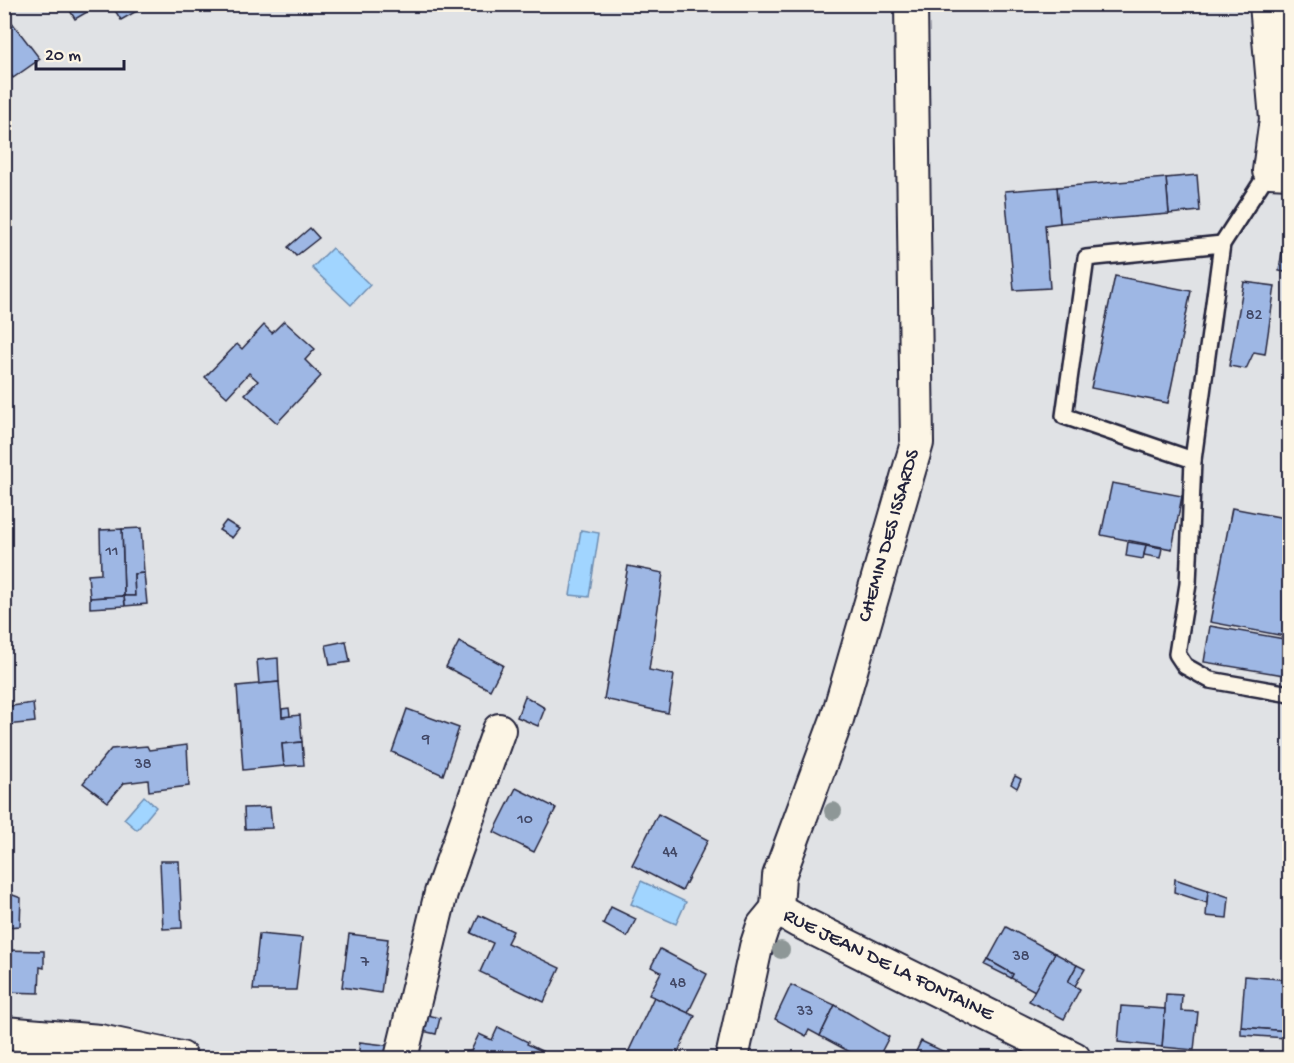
<svg xmlns="http://www.w3.org/2000/svg" width="1294" height="1063" font-family="'Gochi Hand',sans-serif">
<style>
.water{fill:#a1d5ff;stroke:#6e8db1;stroke-width:1.5}
.building{fill:#9eb7e4;stroke:#22223b;stroke-width:1.5}
.lines{fill:none;stroke-linecap:round;stroke-linejoin:round}
.service-casing{stroke:#22223b;stroke-width:20}
.minor-casing{stroke:#22223b;stroke-width:36}
.service{stroke:#fcf5e5;stroke-width:15}
.minor{stroke:#fcf5e5;stroke-width:32}
.tree{fill:#8e9797}
.labels{text-anchor:middle;dominant-baseline:central;stroke-width:4.5;stroke-linejoin:round;paint-order:stroke}
.number-label{font-size:16px;fill:#414765}
.street-label{font-size:20px;fill:#22223b;stroke:#fcf5e5}
</style>
<rect width="100%" height="100%" fill="#e0e2e5"/>
<filter id="ink" filterUnits="userSpaceOnUse"><feTurbulence type="fractalNoise" baseFrequency=".0167" numOctaves="2"/><feDisplacementMap in="SourceGraphic" scale="12" xChannelSelector="R" yChannelSelector="G"/><feConvolveMatrix kernelMatrix="1 2 1 2 8 2 1 2 1" color-interpolation-filters="sRGB"/></filter>
<g filter="url(#ink)">
<!-- water -->
<g class="water">
<polygon points="332,248 370,285 351,305 312,268"/>
<polygon points="581,530 599,533 589,597 570,595"/>
<polygon points="144,796 156,807 137,830 124,819"/>
<polygon points="641,881 686,902 676,924 631,904"/>
</g>
<!-- building -->
<g class="building">
<polygon points="66,4 101,4 75,19"/>
<polygon points="111,4 149,4 121,20"/>
<polygon points="4,12 40,59 13,78 7,69 4,70"/>
<polygon points="1197,175 1200,211 1169,214 1166,178"/>
<polygon points="1166,178 1169,214 1060,223 1057,187"/>
<polygon points="1057,187 1060,223 1045,225 1050,288 1014,290 1005,191"/>
<polygon points="310,228 319,238 296,256 288,247"/>
<polygon points="1284,237 1290,238 1290,273 1279,271"/>
<polygon points="1115,276 1191,291 1168,403 1091,388"/>
<polygon points="1244,282 1275,286 1265,354 1254,352 1246,369 1229,366"/>
<polygon points="284,321 315,349 305,360 321,376 277,423 245,394 258,381 249,373 227,397 205,377 237,344 242,349 264,325 272,333"/>
<polygon points="1112,483 1182,496 1172,549 1101,535"/>
<polygon points="1232,508 1290,519 1290,637 1210,622"/>
<polygon points="226,521 239,529 232,538 219,530"/>
<polygon points="141,528 144,573 134,574 135,596 124,596 122,529"/>
<polygon points="122,529 124,596 90,598 88,575 101,574 100,530"/>
<polygon points="1128,542 1146,545 1143,559 1126,556"/>
<polygon points="1146,545 1162,548 1160,558 1144,555"/>
<polygon points="628,566 663,573 649,670 674,675 668,713 604,699"/>
<polygon points="144,573 147,604 125,606 124,596 135,596 134,574"/>
<polygon points="124,596 125,606 90,608 90,598"/>
<polygon points="1210,626 1290,640 1290,676 1204,662"/>
<polygon points="346,641 350,662 330,665 326,645"/>
<polygon points="459,642 503,665 490,690 446,667"/>
<polygon points="278,658 279,682 259,684 257,660"/>
<polygon points="279,682 282,717 300,715 302,742 282,744 284,766 243,770 237,686"/>
<polygon points="525,696 545,708 538,726 517,717"/>
<polygon points="33,703 35,722 6,725 5,707"/>
<polygon points="289,708 290,716 282,717 282,709"/>
<polygon points="407,709 459,728 443,775 392,752"/>
<polygon points="302,742 304,765 284,766 282,744"/>
<polygon points="187,745 189,786 149,791 148,780 124,783 108,802 83,783 111,749 147,746 149,750"/>
<polygon points="1015,776 1021,779 1017,788 1011,784"/>
<polygon points="516,788 556,808 534,852 494,832"/>
<polygon points="270,807 272,828 245,829 244,808"/>
<polygon points="658,814 708,840 682,891 632,865"/>
<polygon points="160,861 179,861 182,928 163,929"/>
<polygon points="1175,879 1208,890 1207,903 1174,892"/>
<polygon points="1208,890 1229,897 1227,918 1206,916"/>
<polygon points="10,894 21,898 20,926 7,927 4,916 4,898 10,898"/>
<polygon points="611,907 636,919 627,937 603,924"/>
<polygon points="479,915 513,931 507,943 560,968 544,1002 480,972 493,943 471,933"/>
<polygon points="1006,927 1055,953 1035,991 1011,978 1013,974 988,960"/>
<polygon points="259,934 302,938 296,990 253,990"/>
<polygon points="349,934 388,939 381,993 342,987"/>
<polygon points="660,949 707,974 688,1013 649,995 661,972 651,967"/>
<polygon points="5,950 44,951 44,968 40,967 39,993 4,992"/>
<polygon points="1055,953 1077,965 1068,982 1080,989 1064,1019 1029,1001"/>
<polygon points="988,960 1013,974 1011,978 985,965"/>
<polygon points="1077,965 1085,969 1075,986 1068,982"/>
<polygon points="1245,976 1290,980 1287,1031 1241,1027"/>
<polygon points="791,985 835,1005 820,1036 809,1030 806,1036 775,1019"/>
<polygon points="1166,994 1182,995 1181,1011 1198,1012 1194,1050 1162,1047"/>
<polygon points="654,997 695,1016 675,1058 628,1058 626,1057"/>
<polygon points="835,1005 889,1037 878,1058 861,1058 820,1036"/>
<polygon points="1121,1006 1165,1009 1162,1047 1118,1042"/>
<polygon points="420,1013 440,1018 436,1034 418,1030"/>
<polygon points="498,1027 528,1042 527,1044 550,1055 548,1058 472,1058 468,1057 479,1034 492,1040"/>
<polygon points="1241,1027 1287,1031 1287,1038 1241,1035"/>
<polygon points="921,1041 951,1055 949,1058 913,1058"/>
<polygon points="360,1042 393,1046 391,1058 358,1058"/>
</g>
<g class="lines">
<defs>
<g id="service">
<polyline points="1269,171 1222,244 1193,460 1188,584 1177,654 1185,666 1210,680 1290,694"/>
<polyline points="1193,460 1064,416 1086,258 1222,244"/>
</g>
<g id="minor">
<polyline points="1266,4 1276,119 1269,171 1290,172"/>
<polyline points="777,909 779,876 837,719 917,443 911,4"/>
<polyline points="4,1033 100,1041 181,1058"/>
<polyline points="401,1058 441,893 499,730"/>
<polyline points="732,1058 756,947 763,926 777,909 800,922 1074,1058"/>
</g>
</defs>
<!-- service casing -->
<use href="#service" class="service-casing"/>
<!-- minor casing -->
<use href="#minor" class="minor-casing"/>
<!-- service -->
<use href="#service" class="service"/>
<!-- minor -->
<use href="#minor" class="minor"/>
</g>
<!-- trees -->
<g class="tree">
<circle cx="833" cy="811" r="9"/>
<circle cx="781" cy="950" r="9"/>
</g>
</g>
<g class="labels">
<!-- number labels -->
<g class="number-label">
<text x="1254" y="316">82</text>
<text x="112" y="552">11</text>
<text x="426" y="740">9</text>
<text x="143" y="765">38</text>
<text x="525" y="820">10</text>
<text x="670" y="853">44</text>
<text x="1021" y="957">38</text>
<text x="365" y="963">7</text>
<text x="678" y="984">48</text>
<text x="805" y="1012">33</text>
</g>
<!-- street labels -->
<g class="street-label">
<text transform="translate(890 536) rotate(-74)">CHEMIN DES ISSARDS</text>
<text transform="translate(888 966) rotate(26)">RUE JEAN DE LA FONTAINE</text>
</g>
</g>
<!-- margin -->
<rect width="1294" height="1063" fill="none" stroke="#fcf5e5" stroke-width="24"/>
<rect x="12" y="12" width="1270" height="1039" fill="none" stroke="#22223b" stroke-width="2" filter="url(#ink)"/>
<!-- scale -->
<path d="M36 60v9h88v-9" fill="none" stroke="#22223b" stroke-width="3"/>
<text x="45" y="60" font-size="18" fill="#22223b" stroke="#fcf5e5" stroke-width="4.5" paint-order="stroke">20 m</text>
</svg>
